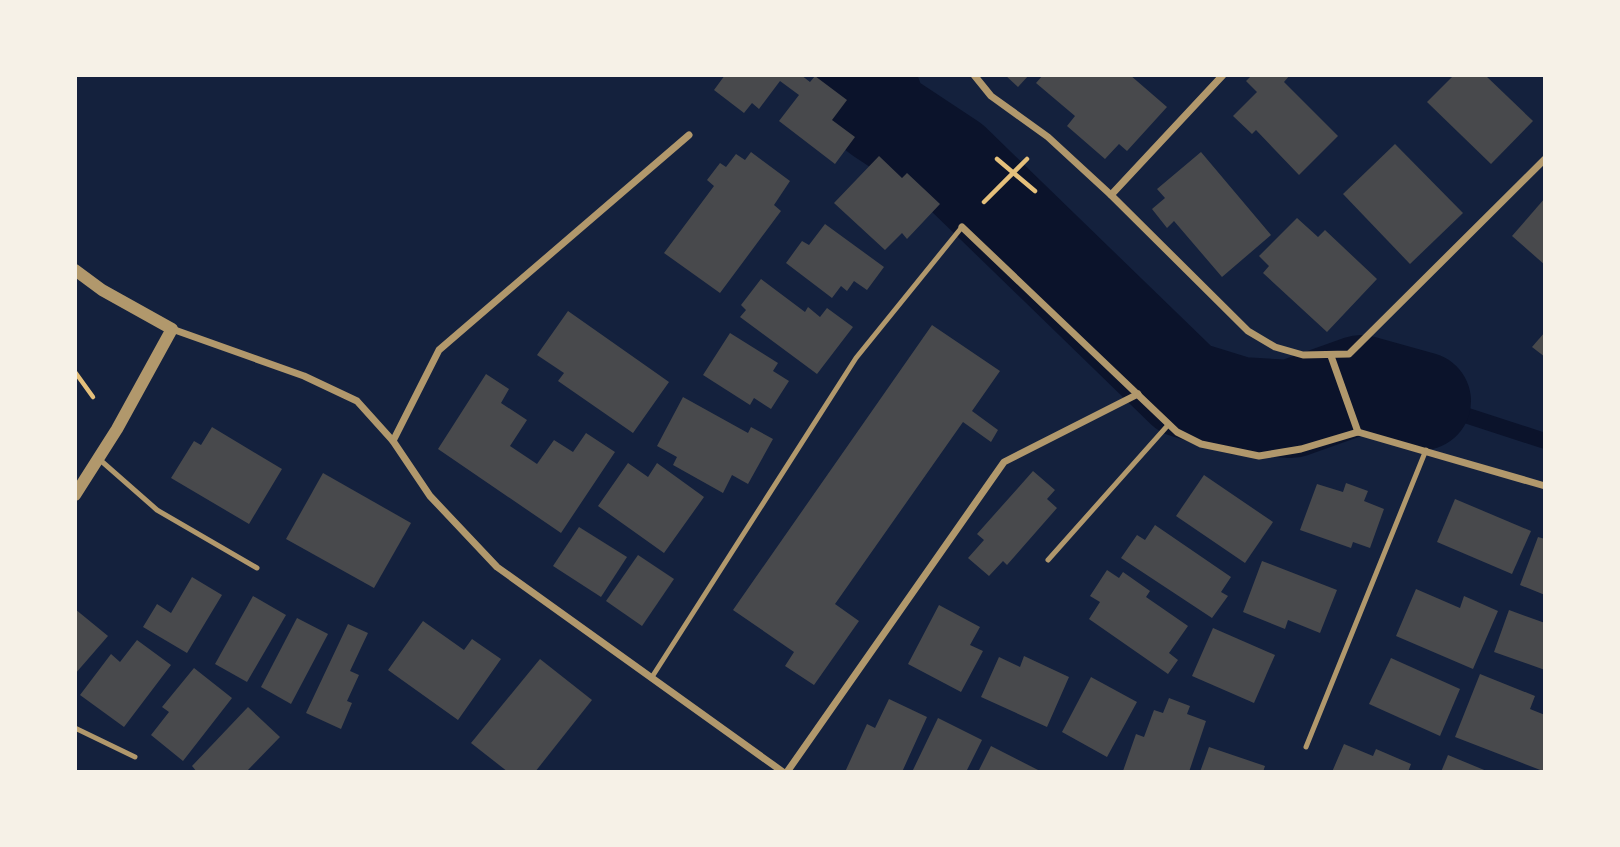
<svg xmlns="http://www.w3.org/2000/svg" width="1620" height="847" font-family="Mulish,sans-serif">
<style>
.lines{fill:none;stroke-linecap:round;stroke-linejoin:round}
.stream{stroke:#0b132b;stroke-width:16}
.river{stroke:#0b132b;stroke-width:98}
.building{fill:#48494c}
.path{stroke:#e5c07b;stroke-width:4.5}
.service{stroke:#b1986c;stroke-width:5}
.minor{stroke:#b1986c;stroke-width:7}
.tertiary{stroke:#b1986c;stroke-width:12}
</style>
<rect width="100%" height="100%" fill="#14213d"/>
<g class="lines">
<!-- stream -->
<polyline class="stream" points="1422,401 1545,441"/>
<!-- river -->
<polyline class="river" points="865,75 880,115 951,162 1185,389 1240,406 1291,409 1361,384 1422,401"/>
</g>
<!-- building -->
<g class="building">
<polygon points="725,75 801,75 810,82 815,76 847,100 832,120 855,137 835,164 779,121 799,95 780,81 759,109 752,103 744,113 714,90"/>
<polygon points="1005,75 1029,75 1018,87"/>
<polygon points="1043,75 1130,75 1167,107 1127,151 1119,144 1105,159 1067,126 1075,116 1036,83"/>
<polygon points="1252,75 1290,75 1284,82 1338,136 1299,175 1256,130 1252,134 1233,116 1257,92 1246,81"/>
<polygon points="1454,75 1485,75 1533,121 1491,164 1427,102"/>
<polygon points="1395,144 1463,213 1410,264 1343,194"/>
<polygon points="751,152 790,181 774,205 781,211 720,293 664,253 714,186 707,180 720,163 726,167 736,154 745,160"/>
<polygon points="1201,152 1271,235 1222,277 1174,221 1167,228 1152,209 1165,198 1157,189"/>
<polygon points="879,156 902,178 907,173 940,204 907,239 902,233 885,250 834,203"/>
<polygon points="1545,198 1545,265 1512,236"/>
<polygon points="1297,218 1318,237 1325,230 1377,279 1327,332 1263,273 1269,266 1259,256"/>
<polygon points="825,224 884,267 867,290 854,281 847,291 841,286 832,298 786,263 802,241 809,245"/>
<polygon points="761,279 805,312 808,307 820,317 827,308 853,327 817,374 740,317 746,310 741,305"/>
<polygon points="568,311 669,382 633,433 558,381 564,373 537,355"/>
<polygon points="932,325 1000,371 972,411 998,430 991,442 963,422 835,604 859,621 814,685 785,666 794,652 733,610"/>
<polygon points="1545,332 1545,357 1532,347"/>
<polygon points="730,333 778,363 773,371 789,381 771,409 754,398 750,405 703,375"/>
<polygon points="486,374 509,389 501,403 527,420 510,446 537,464 554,440 573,452 586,433 615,452 561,533 438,449"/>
<polygon points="683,397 748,433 751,427 773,439 748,484 732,475 723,493 673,465 677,457 657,446"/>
<polygon points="212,427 282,469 249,524 171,478 194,441 201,445"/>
<polygon points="628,463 648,477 657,463 704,497 664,553 598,506"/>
<polygon points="1033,471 1055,490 1047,499 1057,508 1007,565 1003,561 989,576 968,558 984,540 977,534"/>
<polygon points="323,473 411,523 374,588 286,539"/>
<polygon points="1204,475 1273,522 1245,563 1176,516"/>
<polygon points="1346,483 1368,491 1364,501 1384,509 1370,548 1353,542 1351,548 1300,530 1317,484 1343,492"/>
<polygon points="1455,499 1531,531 1512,574 1437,542"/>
<polygon points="1155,525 1231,577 1221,592 1228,596 1212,618 1121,558 1137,535 1145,540"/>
<polygon points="579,527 627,557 601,597 553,566"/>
<polygon points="1538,537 1545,539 1545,595 1520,585"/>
<polygon points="638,555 674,579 642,626 606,601"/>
<polygon points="1262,561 1337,590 1320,633 1288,620 1285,629 1243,612"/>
<polygon points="1107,570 1119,578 1123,572 1150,591 1146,597 1188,626 1169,653 1178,660 1168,674 1089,619 1100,602 1090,596"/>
<polygon points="192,577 222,595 187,653 143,627 157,604 171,613"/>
<polygon points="1416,589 1460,608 1464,596 1498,611 1473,669 1396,636"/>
<polygon points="253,596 286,615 247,682 215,664"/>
<polygon points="939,605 980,627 970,645 983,651 961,692 908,664"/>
<polygon points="75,609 108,636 75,674"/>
<polygon points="1509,610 1545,623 1545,670 1494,652"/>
<polygon points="297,618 328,634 291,704 261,687"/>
<polygon points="423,621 464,650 472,639 501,659 458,720 388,670"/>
<polygon points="348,624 368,633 350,671 359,675 347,701 352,703 341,729 306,713"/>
<polygon points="1213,628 1275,655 1254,703 1192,676"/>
<polygon points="137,640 171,665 124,727 80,695 111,654 120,662"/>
<polygon points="1024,656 1069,677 1047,727 981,697 999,657 1020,667"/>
<polygon points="1391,658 1460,689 1440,736 1369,704"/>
<polygon points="540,659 592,700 535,772 508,772 471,743"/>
<polygon points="194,668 232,698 183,761 151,735 169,712 162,707"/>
<polygon points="1480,674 1535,696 1530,709 1545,715 1543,771 1455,737"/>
<polygon points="1091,677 1137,702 1107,757 1062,732"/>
<polygon points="1169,698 1190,706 1187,714 1206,721 1189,772 1123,771 1136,734 1144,737 1154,710 1163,713"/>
<polygon points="889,699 927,717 902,772 845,772 867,724 875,728"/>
<polygon points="248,707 280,737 246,772 197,772 192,766"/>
<polygon points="938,718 982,740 966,772 912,772"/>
<polygon points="1344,744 1373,756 1376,749 1411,764 1408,772 1332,772"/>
<polygon points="991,746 1042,772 978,772"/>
<polygon points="1209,747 1265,766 1263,772 1200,772"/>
<polygon points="1448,755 1489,772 1441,772"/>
</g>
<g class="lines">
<!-- path -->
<g class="path">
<polyline points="997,159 1035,191"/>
<polyline points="984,202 1027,159"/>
<polyline points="75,372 93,397"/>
</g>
<!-- service -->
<g class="service">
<polyline points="99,459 157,510 257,568"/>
<polyline points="1048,560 1169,424"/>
<polyline points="652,677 856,358 962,227"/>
<polyline points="75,728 135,757"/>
<polyline points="1306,747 1426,450"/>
</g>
<!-- minor -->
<g class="minor">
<polyline points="974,75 991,96 1048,137 1111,195 1248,331 1275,347 1303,355 1349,354 1545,159"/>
<polyline points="1111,195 1223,75"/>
<polyline points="962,227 1177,432 1201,444 1259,456 1301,449 1358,432 1545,486"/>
<polyline points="172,329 304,376 357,401 393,441 430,496 497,567 783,772"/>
<polyline points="1331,356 1358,432"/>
<polyline points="393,441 439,350 689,135"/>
<polyline points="787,772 1004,462 1138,394"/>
</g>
<!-- tertiary -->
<polyline class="tertiary" points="75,270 102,290 172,329 117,429 75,495"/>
</g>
<!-- border -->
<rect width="1620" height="847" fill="none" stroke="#f6f1e7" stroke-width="154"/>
</svg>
